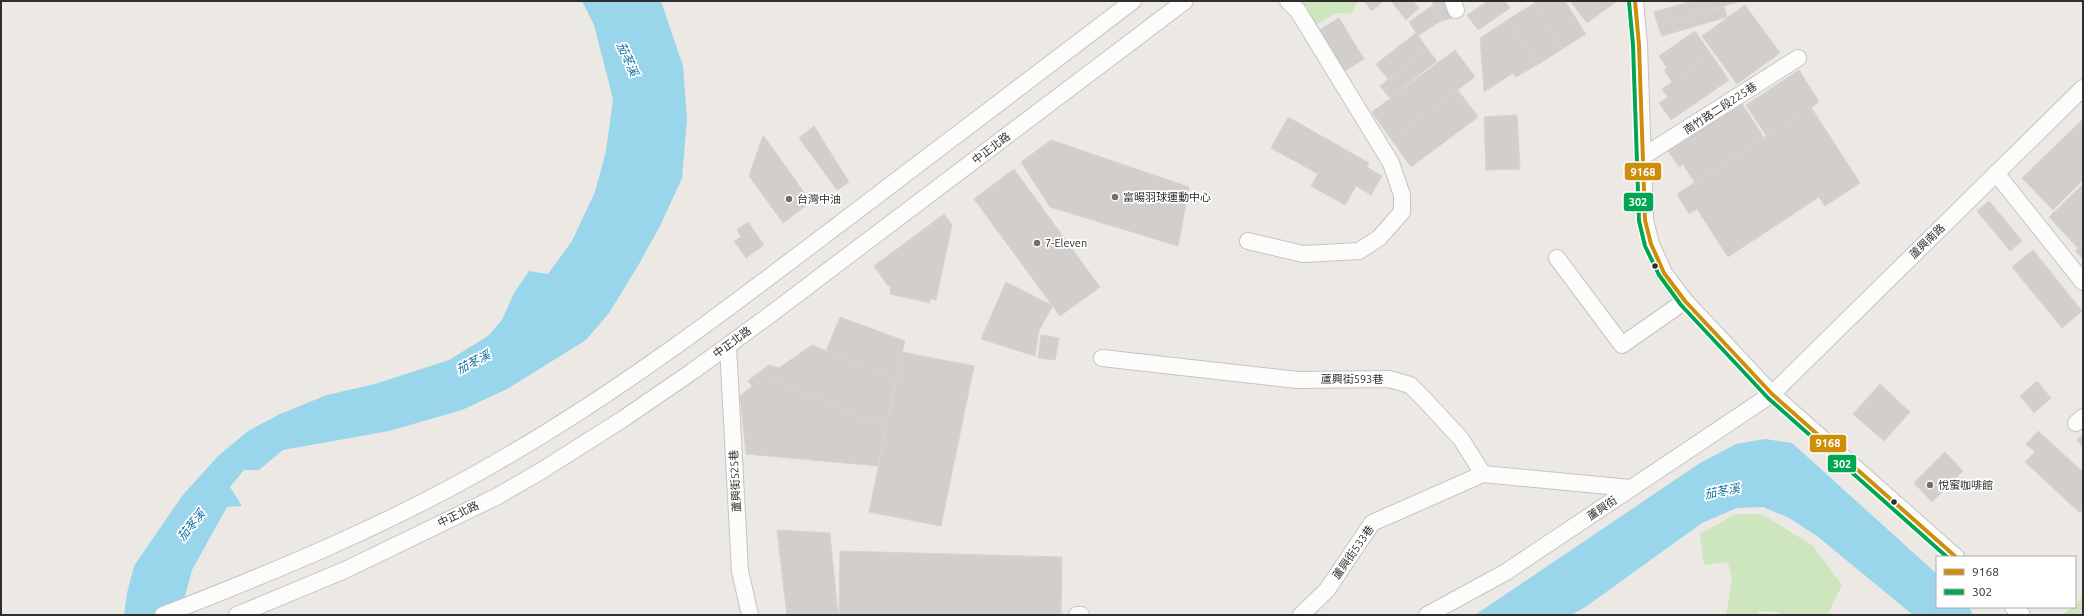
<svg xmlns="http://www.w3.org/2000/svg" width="2084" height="616" font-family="Ubuntu,'Noto Sans TC',sans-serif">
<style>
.green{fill:#cee6be}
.water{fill:#99d6ec}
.building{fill:#d1cecb;stroke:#d7d4d0}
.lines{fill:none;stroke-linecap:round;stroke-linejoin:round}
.minor-casing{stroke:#c5c4c5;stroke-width:18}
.minor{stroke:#fcfcfb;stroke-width:16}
.bus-1-casing{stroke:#fff;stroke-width:7}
.bus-2-casing{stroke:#fff;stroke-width:7}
.bus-1{stroke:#cf8e09;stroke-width:4}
.bus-2{stroke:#00a651;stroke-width:4}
.poi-dot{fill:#706f6e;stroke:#fff;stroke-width:1.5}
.bus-dot{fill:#2e2e2e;stroke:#fff;stroke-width:1.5}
.labels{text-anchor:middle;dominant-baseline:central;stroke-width:3.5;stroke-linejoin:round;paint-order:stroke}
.street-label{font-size:11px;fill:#2e2e2e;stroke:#fff}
.poi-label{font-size:11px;fill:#2e2e2e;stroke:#fff;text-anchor:start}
.water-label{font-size:12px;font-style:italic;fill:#0d6fa3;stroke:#fff}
.line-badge{stroke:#fff;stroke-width:1.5}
.badge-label{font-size:11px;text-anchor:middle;font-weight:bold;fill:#fff}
</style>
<rect width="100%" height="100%" fill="#ece8e4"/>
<!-- green -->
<g class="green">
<polygon points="1301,1 1358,1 1351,14 1336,13 1315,25"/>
<polygon points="1736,514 1762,514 1813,546 1842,585 1828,614 1780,615 1778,612 1759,611 1759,615 1726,615 1732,579 1728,562 1704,565 1700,534"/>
<polygon points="2083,597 2083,615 2062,615 2072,607 2075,607 2075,604"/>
</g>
<!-- water -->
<g class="water">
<polygon points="582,1 661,1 683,66 687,119 682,178 660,226 639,264 609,313 586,340 507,389 462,410 389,431 283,450 259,470 244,470 230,487 242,506 227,507 192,570 180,615 124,615 127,593 134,566 182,496 218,456 248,431 280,414 327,395 375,384 449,360 488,336 502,320 514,293 529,271 548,274 572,241 595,192 606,151 613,99 594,25"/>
<polygon points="1765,439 1792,443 1937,574 1937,607 1969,607 1973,615 1913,615 1817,536 1789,518 1763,507 1737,508 1702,523 1584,608 1571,615 1475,615 1700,463 1736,444"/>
</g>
<!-- building -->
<g class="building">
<polygon points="1364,1 1383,1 1372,11"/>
<polygon points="1391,1 1413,1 1419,8 1406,20"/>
<polygon points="1432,1 1446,1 1452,18 1439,22"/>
<polygon points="1488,1 1505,1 1510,8 1478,30 1467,15"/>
<polygon points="1537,1 1565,1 1586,34 1562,49 1533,4"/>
<polygon points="1570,1 1617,1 1587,23"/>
<polygon points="1692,1 1741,1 1658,26 1654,12"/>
<polygon points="1533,4 1562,49 1537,65 1509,19"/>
<polygon points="1433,5 1439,22 1418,36 1409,22"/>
<polygon points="1745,5 1780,53 1737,84 1702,36"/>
<polygon points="1724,7 1727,17 1662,36 1658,26"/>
<polygon points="1339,18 1364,59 1343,72 1318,31"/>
<polygon points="1509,19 1537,65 1516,77 1513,73 1484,92 1480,38"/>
<polygon points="1695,31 1711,54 1672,82 1664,70 1667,68 1659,56"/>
<polygon points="1416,33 1427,48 1388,79 1376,64"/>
<polygon points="1427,48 1437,61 1390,98 1380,86"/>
<polygon points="1455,50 1475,77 1391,139 1372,112"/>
<polygon points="1711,54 1729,80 1671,120 1659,103 1668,97 1662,89"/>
<polygon points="1799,70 1819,102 1767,137 1746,105"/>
<polygon points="1458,90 1478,117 1411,167 1391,139"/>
<polygon points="1741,102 1764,138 1695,183 1683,164 1679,167 1667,149"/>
<polygon points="1811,107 1860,183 1825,206 1819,197 1728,257 1697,209 1689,214 1677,194"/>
<polygon points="1517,115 1520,169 1486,170 1484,117"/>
<polygon points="1288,117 1369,163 1367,167 1382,176 1371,195 1356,186 1345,205 1311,186 1318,174 1271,148"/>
<polygon points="2083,119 2083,180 2053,210 2022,178"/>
<polygon points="814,126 849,182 837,190 799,138"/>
<polygon points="763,135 811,202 783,223 749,176"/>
<polygon points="1051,140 1189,187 1178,246 1050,207 1021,162"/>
<polygon points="1014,169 1100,287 1060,316 974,199"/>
<polygon points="2083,184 2083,243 2078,248 2049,217"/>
<polygon points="1989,201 2022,241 2010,251 1977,211"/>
<polygon points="944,214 952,225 936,300 930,299 930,303 890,294 891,286 888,286 874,266"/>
<polygon points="748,222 764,245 746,258 734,241 741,237 737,230"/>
<polygon points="2083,243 2083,259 2075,251"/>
<polygon points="2033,250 2082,311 2062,328 2012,267"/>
<polygon points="1006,282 1053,306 1039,330 1035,356 981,339"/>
<polygon points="840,317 905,341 896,380 826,351"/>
<polygon points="1041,335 1059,338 1055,360 1038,358"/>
<polygon points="812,345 896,380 886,428 758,373 769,365 779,368"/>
<polygon points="902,352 974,366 941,526 869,512"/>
<polygon points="758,373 886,428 878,466 746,454 740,396 752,386 748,381"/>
<polygon points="2037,381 2051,398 2034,413 2020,396"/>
<polygon points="1880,384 1910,412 1884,441 1853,414"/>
<polygon points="2038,431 2083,472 2083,509 2080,513 2025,462 2035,452 2026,444"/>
<polygon points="2083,435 2083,447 2077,440"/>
<polygon points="1945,452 1963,471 1932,502 1914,483"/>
<polygon points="777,530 830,533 838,615 787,615"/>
<polygon points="840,551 1062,557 1061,615 839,615"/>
</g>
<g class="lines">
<defs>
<g id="minor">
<polyline points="1453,1 1456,10"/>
<polyline points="1635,1 1639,45 1645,220 1651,244 1664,273 1685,301 1772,394 1956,557"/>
<polyline points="1642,157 1798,58"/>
<polyline points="1996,173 2083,282"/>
<polyline points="1248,241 1303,254 1359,251 1379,238 1402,212 1402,195 1391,163 1298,11 1288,1"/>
<polyline points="1557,258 1622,345 1685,301"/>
<polyline points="728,346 740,571 750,615"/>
<polyline points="1102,358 1298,380 1389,379 1410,385 1424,399 1461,439 1483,474"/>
<polyline points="2076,423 2083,417"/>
<polyline points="2013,607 2022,615"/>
<path d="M 163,615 C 276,571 390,524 495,463 C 618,393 730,307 842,222 C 939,148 1036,74 1133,1"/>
<polyline points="237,615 345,570 496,497 541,471 623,419 693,371 767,317 1185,1"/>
<polyline points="1077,615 1081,615"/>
<polyline points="1301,615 1327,590 1372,523 1483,474 1630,488"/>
<polyline points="1427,615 1506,572 1772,394 2083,88"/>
</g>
</defs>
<!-- minor casing -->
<use href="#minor" class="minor-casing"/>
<!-- minor -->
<use href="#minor" class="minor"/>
<defs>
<polyline id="bus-1" points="1635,1 1639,45 1645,220 1651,244 1664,273 1685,301 1772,394 1956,557"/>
<polyline id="bus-2" points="1629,2 1633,45 1639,221 1645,246 1659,275 1681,305 1768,398 1947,557"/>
</defs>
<!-- bus-1 casing -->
<use href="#bus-1" class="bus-1-casing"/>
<!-- bus-2 casing -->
<use href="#bus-2" class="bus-2-casing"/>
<!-- bus-1 -->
<use href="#bus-1" class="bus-1"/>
<!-- bus-2 -->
<use href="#bus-2" class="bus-2"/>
</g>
<!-- markers -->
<g class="poi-dot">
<circle cx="1115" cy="197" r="4"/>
<circle cx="789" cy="199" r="4"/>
<circle cx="1037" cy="243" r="4"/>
<circle cx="1930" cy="485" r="4"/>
</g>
<g class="bus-dot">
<circle cx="1655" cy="266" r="3.5"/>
<circle cx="1894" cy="502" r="3.5"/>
</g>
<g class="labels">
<!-- street labels -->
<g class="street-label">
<text transform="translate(1720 108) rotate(-33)">南竹路二段225巷</text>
<text transform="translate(991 148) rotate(-37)">中正北路</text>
<text transform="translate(1927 241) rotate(-44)">蘆興南路</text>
<text transform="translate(732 342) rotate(-36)">中正北路</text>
<text x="1352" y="379">蘆興街593巷</text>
<text transform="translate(735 481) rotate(-93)">蘆興街525巷</text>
<text transform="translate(1602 508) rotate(-34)">蘆興街</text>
<text transform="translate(458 514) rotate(-26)">中正北路</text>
<text transform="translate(1353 552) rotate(-55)">蘆興街533巷</text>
</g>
<!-- poi labels -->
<g class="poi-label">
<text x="1123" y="197">富暘羽球運動中心</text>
<text x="797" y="199">台灣中油</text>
<text x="1045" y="243">7-Eleven</text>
<text x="1938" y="485">悅蜜咖啡館</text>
</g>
<!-- water labels -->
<g class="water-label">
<text transform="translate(628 59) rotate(66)">茄苳溪</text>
<text transform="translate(473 362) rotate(-27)">茄苳溪</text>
<text transform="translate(1722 491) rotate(-11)">茄苳溪</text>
<text transform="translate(191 525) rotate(-51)">茄苳溪</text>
</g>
</g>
<g class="line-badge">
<rect x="1624" y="162" width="38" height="19" rx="4" fill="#cf8e09"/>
<rect x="1623" y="192" width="31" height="20" rx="4" fill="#00a651"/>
<rect x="1809" y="434" width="38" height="19" rx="4" fill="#cf8e09"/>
<rect x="1827" y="454" width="30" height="19" rx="4" fill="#00a651"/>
</g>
<g class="badge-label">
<text x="1643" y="176">9168</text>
<text x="1638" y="206">302</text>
<text x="1828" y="447">9168</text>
<text x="1842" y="468">302</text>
</g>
<!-- border -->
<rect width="2084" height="616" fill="none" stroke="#2e2e2e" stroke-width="4"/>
<!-- legend -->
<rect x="1936" y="556" width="140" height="52" fill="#ffffff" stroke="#ababab"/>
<rect x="1944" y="569" width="20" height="6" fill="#cf8e09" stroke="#ababab"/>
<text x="1972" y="576" font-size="12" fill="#2e2e2e">9168</text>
<rect x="1944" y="589" width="20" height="6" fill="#00a651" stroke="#ababab"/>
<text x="1972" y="596" font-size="12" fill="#2e2e2e">302</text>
</svg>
